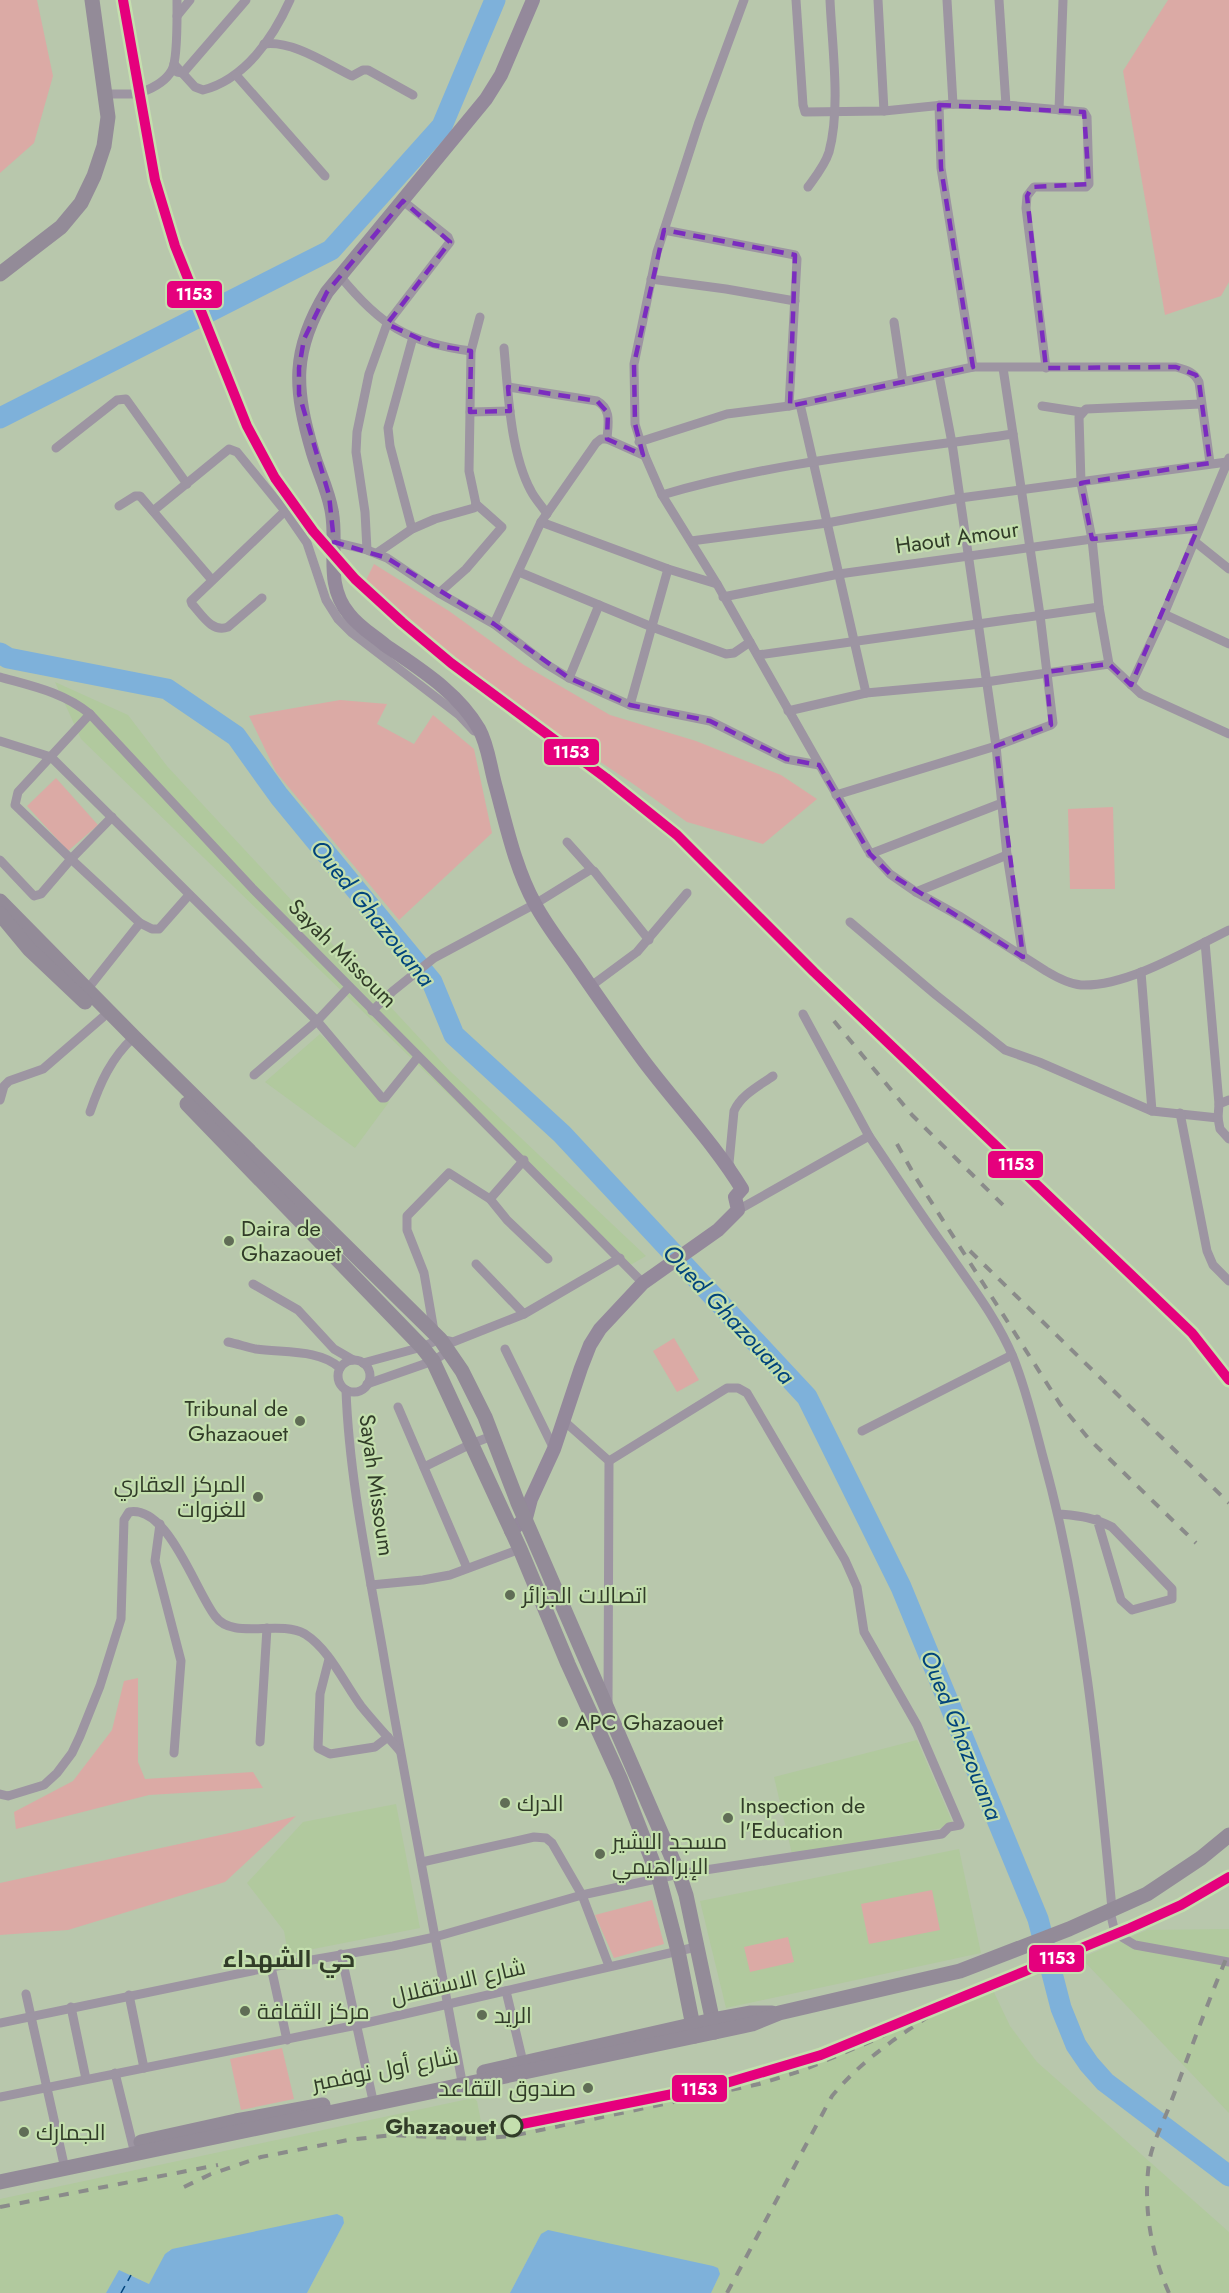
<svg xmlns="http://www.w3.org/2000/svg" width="1229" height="2293" font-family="Jost,Cairo,sans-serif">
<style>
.built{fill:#b1c99e}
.green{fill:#dbaaa5}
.water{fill:#7eb1da}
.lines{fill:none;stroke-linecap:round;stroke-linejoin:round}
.river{stroke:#7eb1da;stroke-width:21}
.ferry{stroke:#01447c;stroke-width:1.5;stroke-dasharray:8 6;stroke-linecap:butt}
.minor{stroke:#9d95a2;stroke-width:9}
.secondary{stroke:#94899b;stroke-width:14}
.primary{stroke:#938b98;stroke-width:15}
.rail{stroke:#8a8b8a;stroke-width:4;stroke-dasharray:10 10;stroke-linecap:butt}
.rail-1-casing{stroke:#c4dfae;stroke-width:15}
.rail-1{stroke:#e5007d;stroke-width:10}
.marked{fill:none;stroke:#7b2cbf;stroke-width:4.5;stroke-dasharray:12 8;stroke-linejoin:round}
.poi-dot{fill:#606d56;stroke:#c4dfae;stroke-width:2}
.stop-dot{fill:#c4dfae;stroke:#313c28;stroke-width:3}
.labels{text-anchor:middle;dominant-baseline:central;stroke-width:4.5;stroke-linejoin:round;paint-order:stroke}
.street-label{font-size:22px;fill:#313c28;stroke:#c4dfae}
.poi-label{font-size:22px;fill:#313c28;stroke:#c4dfae;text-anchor:start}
.stop-label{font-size:22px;font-weight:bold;fill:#313c28;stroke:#c4dfae;text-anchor:end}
.water-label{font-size:24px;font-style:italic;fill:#01447c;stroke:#c4dfae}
.neighbourhood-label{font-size:24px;font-weight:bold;fill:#313c28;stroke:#c4dfae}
.line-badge{stroke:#c4dfae;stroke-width:2}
.badge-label{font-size:16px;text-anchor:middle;font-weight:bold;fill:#fff}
</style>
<rect width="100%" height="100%" fill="#b8c7ac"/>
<!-- built -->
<g class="built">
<polygon points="55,682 128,715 167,766 451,1072 646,1256 627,1267 81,739"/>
<polygon points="320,1034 389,1102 355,1148 265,1082"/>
<polygon points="917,1740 954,1826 792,1854 774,1777"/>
<polygon points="396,1804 420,1928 288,1954 284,1931 247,1883 303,1822"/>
<polygon points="959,1849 981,1953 726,2008 700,1901"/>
<polygon points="1229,1929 1229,2113 1081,1958 1147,1930"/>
<polygon points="990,1984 1010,2026 1037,2062 1229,2232 1229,2293 711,2293 720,2274 541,2234 510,2293 307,2293 344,2223 169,2250 149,2284 131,2275 118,2272 106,2293 0,2293 0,2199 473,2098 477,2101 482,2127 754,2070 820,2048"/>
</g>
<!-- green -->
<g class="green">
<polygon points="0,0 37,0 53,76 34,143 0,173"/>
<polygon points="1168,0 1229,0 1229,282 1221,296 1165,315 1123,71"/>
<polygon points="374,564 449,611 524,665 610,715 696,741 781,775 817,799 763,844 687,822 629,781 445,659 366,580"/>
<polygon points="340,700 387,704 377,724 414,744 433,715 474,749 492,833 399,920 276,772 249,716"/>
<polygon points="56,778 98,825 68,851 27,806"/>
<polygon points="1113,807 1115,889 1070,889 1068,809"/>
<polygon points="674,1338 699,1380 677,1392 653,1351"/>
<polygon points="138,1678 138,1762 145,1779 253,1772 263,1788 149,1795 16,1829 14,1812 73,1781 112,1730 124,1681"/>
<polygon points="296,1816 225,1882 68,1930 0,1935 0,1883 248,1829"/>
<polygon points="932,1890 940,1930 869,1944 861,1904"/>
<polygon points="652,1900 664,1944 614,1958 595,1915"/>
<polygon points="788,1937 794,1962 750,1972 744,1947"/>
<polygon points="282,2048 294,2099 241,2110 230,2059"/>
</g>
<!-- water -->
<g class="water">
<polygon points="337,2214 343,2217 344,2223 307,2293 106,2293 119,2270 149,2284 165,2254 172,2249"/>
<polygon points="548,2230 713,2266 718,2268 720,2274 711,2293 510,2293 541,2234"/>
</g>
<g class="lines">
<!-- river -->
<g class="river">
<polyline points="0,418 331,250 442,126 495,0"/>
<polyline points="0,653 8,658 167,689 236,736 279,796 432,982 454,1035 562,1134 807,1397 901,1587 1038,1919 1061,2008 1076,2045 1089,2064 1105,2082 1229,2176"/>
</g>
<!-- ferry -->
<polyline class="ferry" points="121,2293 131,2275"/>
<!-- minor -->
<g class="minor">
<path d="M 744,0 L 699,122 L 657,252 L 634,364 L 635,424 L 645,456 L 662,495 L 717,584 L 868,850 L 890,874 L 916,892 L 961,917 L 1046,971 C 1056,977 1069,984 1081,985 C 1127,987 1188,950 1229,930"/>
<polyline points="796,0 803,105 805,112 884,111 953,104 1006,105"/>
<polyline points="878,0 884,111"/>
<polyline points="947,0 953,104"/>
<polyline points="999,0 1006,105 1084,112 1087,117 1089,184 1086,187 1034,187 1027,196 1026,208 1046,368"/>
<polyline points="177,16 190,0"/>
<path d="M 264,44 C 292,40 327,64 352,76 L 363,70 L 368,70 L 413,95"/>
<path d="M 174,64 L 195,87 L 203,90 C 245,79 273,38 290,0"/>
<polyline points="177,72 183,73 246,0"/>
<polyline points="236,75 325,176"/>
<path d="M 142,92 C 153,88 166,81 172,70 C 178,58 177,16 177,0"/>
<polyline points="106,94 133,94"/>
<polyline points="939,105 941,168 973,367"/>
<polyline points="1059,110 1063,0"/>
<path d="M 808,187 C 816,176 825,165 829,152 C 841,108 832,46 830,0"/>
<polyline points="664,230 795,255 797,259 789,406"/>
<path d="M 340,276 C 380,325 408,343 471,351"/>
<polyline points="651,279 726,289 795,301"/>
<polyline points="894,322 903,382"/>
<path d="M 504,348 C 508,391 510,452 531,491 C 535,499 542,506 547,514"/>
<polyline points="1003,368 1013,434"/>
<polyline points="939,375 952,443 996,746 1007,855 1023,957"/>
<path d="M 508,387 L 597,401 C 612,409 608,424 607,439"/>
<polyline points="800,404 866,693"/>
<polyline points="1042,406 1081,412"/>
<polyline points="470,412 510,411"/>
<path d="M 639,442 L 727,414 L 789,406 L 973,367 L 1176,367 C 1187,370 1194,372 1199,382 L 1210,463"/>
<polyline points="56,448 117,400 126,399 187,484"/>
<path d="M 662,495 C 776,461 896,451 1013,434 L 1040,615 L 1053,723 L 1051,725 L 996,746 L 836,795"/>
<polyline points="119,506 135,496 140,496 212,580"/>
<polyline points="153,511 229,449 237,452 285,511 307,543 326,600 338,619 352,633 459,715 474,731"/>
<polyline points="541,522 668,569 717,584"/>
<polyline points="412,529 390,446 388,428 413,337"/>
<polyline points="691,541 827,523 960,498 1227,462"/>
<polyline points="1194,541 1229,569"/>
<polyline points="334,542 367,550 387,558 439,593 494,624 546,664 569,678 630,705 710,721 786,759 819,765"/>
<polyline points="367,550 365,512 356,452 357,432 369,374 387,324 450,242 448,237 403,201"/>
<polyline points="377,553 412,529 435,519 474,508 476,504 469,471 471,351 480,317"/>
<polyline points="519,572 652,627 726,654 734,653 750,642"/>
<polyline points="439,593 466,569 502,527 476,504"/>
<polyline points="723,597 839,574 1092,539 1198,528"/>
<path d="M 262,598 L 228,627 C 212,633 202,615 192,604 L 191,601 L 285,511"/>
<polyline points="1164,614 1229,458"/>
<polyline points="494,624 541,522 596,443 601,439 607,439 645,456"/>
<polyline points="758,655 1099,607"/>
<polyline points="1109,664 1099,607 1092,539 1081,483 1079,417 1086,409 1201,404"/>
<path d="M 0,677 C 32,686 63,692 90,714 L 253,889 L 643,1283"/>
<polyline points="569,678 599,605"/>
<polyline points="1131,685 1164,614 1229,644"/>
<polyline points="630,705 668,569"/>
<polyline points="788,711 866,693 986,682 1109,664 1141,694 1229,734"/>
<polyline points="90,714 18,792 15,805 71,859 112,817"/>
<polyline points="0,741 51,757 317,1021 382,1098 385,1098 418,1057"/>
<polyline points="567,842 592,870"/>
<polyline points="870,854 1002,803"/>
<polyline points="0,860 34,896 41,894 71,859 140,923 152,929 159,929 189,895"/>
<polyline points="916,892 1007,855"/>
<polyline points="850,922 936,995 1005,1050 1039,1062 1152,1111 1218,1118 1220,1129 1229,1139"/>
<polyline points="1205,942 1219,1104"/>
<polyline points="1141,972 1152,1111"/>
<polyline points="591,986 637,952 687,893"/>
<polyline points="86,991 140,923"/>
<polyline points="372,1011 393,991 434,958 535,904 590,870 594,871 649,940"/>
<polyline points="803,1014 869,1136"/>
<polyline points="254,1075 317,1021 349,987"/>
<polyline points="0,1100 4,1086 9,1081 43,1069 103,1017"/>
<path d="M 90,1112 C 100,1083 111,1058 134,1037"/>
<polyline points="1180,1113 1207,1251 1213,1265 1229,1281"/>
<polyline points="1218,1118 1219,1104 1229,1100"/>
<polyline points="524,1160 490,1199 507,1220 548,1259"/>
<path d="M 731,1168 L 729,1163 L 734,1111 C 741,1095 759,1086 773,1076"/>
<path d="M 738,1210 L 869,1136 C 895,1174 919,1212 946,1249 C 969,1283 997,1318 1013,1357 C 1026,1389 1034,1423 1043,1457 C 1084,1604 1098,1758 1112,1909"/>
<polyline points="476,1264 524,1314"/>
<polyline points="253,1284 298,1310 334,1349 353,1360"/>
<polyline points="434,1331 424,1273 407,1230 407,1216 449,1173 490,1199"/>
<path d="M 228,1342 C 237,1344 247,1347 256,1349 C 283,1353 320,1349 340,1368"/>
<polyline points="505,1349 554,1449"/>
<circle cx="354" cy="1376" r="16"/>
<polyline points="363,1363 422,1347 440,1339 453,1342 524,1314 620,1258"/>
<polyline points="367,1384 433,1361 450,1350"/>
<path d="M 346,1390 C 349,1475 367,1561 382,1646 C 407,1793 436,1940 463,2087"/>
<polyline points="398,1407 467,1568"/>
<polyline points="564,1421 609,1461 608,1703"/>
<polyline points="862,1431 1012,1355"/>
<polyline points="424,1467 471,1444 492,1436"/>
<path d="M 1059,1514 C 1079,1516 1094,1517 1112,1527 L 1172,1589 L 1172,1599 L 1132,1610 L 1121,1600 L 1097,1519"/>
<polyline points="160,1524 155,1561 181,1661 174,1753"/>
<polyline points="371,1585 423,1580 450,1575 520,1549"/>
<polyline points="329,1659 320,1694 318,1748 330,1754 375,1747 388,1737"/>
<polyline points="260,1742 267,1628"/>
<path d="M 0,1794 L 8,1796 L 44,1785 L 57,1773 L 72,1753 L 80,1736 L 100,1686 L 121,1619 L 124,1520 L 129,1512 C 168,1505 195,1590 215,1616 C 233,1641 278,1619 305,1634 C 330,1650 344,1683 361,1706 C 373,1721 387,1736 400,1751"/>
<polyline points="422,1862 534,1837 546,1838 552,1843 582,1895 609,1966"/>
<polyline points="1110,1911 1115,1933 1135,1945 1229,1962"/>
<polyline points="341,1954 374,2105"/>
<polyline points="271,1967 287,2040"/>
<polyline points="506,1991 523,2062"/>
<polyline points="26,1994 65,2169"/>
<polyline points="129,1995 144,2068"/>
<polyline points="71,2007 86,2079"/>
<polyline points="0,2023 271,1967 393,1946 435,1937 582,1895 679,1874 942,1834 949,1827 960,1825 917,1725 864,1632 857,1587 845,1560 747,1393 738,1388 727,1388 609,1461"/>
<polyline points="115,2073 135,2154"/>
<polyline points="0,2097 357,2025 696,1947"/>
</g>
<!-- secondary -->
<path class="secondary" d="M 511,1531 L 526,1518 L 531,1499 L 554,1449 L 581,1368 L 590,1345 L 600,1329 L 643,1283 L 718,1230 L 738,1210 L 735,1197 L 742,1189 C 713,1142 676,1104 643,1060 C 620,1029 598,997 576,965 C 562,945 546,925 535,904 C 515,868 506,824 495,784 C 490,766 488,745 479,729 C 458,692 418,668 385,645 C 373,635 359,627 349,614 C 324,584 338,548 332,513 C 329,492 319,473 313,453 C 294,389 291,351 327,292 L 486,99 L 501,75 L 533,0"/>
<!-- primary -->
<g class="primary">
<polyline points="0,274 61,227 81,203 94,176 104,146 108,117 92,0"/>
<polyline points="0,901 134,1037 440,1339 462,1371 485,1417 518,1503 679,1874 686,1895 715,2032"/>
<polyline points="0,914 29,949 85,1002"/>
<polyline points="187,1104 422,1347 433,1361 520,1549 568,1664 620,1778 659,1878 678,1951 695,2036"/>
<polyline points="484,2072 713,2020 751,2013 772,2013"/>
<polyline points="141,2142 236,2121 323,2105"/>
<polyline points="0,2182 715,2032 752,2024 779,2013 960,1971 1069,1929 1147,1894 1201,1858 1229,1835"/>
</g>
<!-- rail -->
<g class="rail">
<polyline points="834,1021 912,1115 1003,1205"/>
<polyline points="897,1144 916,1178 1060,1404 1089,1439 1196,1543"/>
<polyline points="970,1251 1229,1503"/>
<polyline points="184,2187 211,2174 261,2157 348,2140 392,2135 474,2139 512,2136 759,2084 801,2071 879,2038 923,2014"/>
<polyline points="0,2207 218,2165"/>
<path d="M 727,2293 L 832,2096 C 867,2054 906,2032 950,2002"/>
<path d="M 1169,2293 C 1151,2253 1143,2207 1149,2163 C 1152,2143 1164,2121 1171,2102 C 1190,2052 1208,2001 1229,1952"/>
</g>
<defs>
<g id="rail-1">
<polyline points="123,0 155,180 175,246 247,426 275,478 313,531 355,579 402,622 451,663 606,778 677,835 814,972 1192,1333 1229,1380"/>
<polyline points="512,2126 723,2084 821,2055 1130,1928 1181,1905 1229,1877"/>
</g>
</defs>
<!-- rail-1 casing -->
<use href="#rail-1" class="rail-1-casing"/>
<!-- rail-1 -->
<use href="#rail-1" class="rail-1"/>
</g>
<!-- marked area -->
<path class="marked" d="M 939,105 L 1084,112 L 1089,184 L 1032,187 L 1027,196 L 1046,368 L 1176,367 L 1196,375 L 1199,382 L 1210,463 L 1081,483 L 1092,539 L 1198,528 L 1131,685 L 1109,664 L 1046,672 L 1051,725 L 996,746 L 1023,957 L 890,874 L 870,854 L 819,765 L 786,759 L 710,721 L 630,705 L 569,678 L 494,624 L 387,558 L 334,542 L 329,495 L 299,394 L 299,368 L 304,339 L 327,292 L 403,201 L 450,242 L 387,324 L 433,345 L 471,351 L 470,412 L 510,411 L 508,387 L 597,401 L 608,413 L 607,439 L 643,455 L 635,424 L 634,364 L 664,230 L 795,255 L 790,406 L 973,367 L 941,168 Z"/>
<!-- markers -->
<g class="poi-dot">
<circle cx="229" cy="1241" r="6"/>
<circle cx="300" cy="1421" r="6"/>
<circle cx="258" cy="1497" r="6"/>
<circle cx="510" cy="1595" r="6"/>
<circle cx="563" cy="1722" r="6"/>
<circle cx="505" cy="1803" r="6"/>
<circle cx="728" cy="1818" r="6"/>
<circle cx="600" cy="1854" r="6"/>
<circle cx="245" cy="2011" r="6"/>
<circle cx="482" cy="2015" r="6"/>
<circle cx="588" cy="2088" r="6"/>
<circle cx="24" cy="2132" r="6"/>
</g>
<circle class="stop-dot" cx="512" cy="2126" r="10"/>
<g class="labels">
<!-- street labels -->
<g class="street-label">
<text transform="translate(957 537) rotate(-8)">Haout Amour</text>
<text transform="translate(343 953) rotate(45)">Sayah Missoum</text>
<text transform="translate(377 1485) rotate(82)">Sayah Missoum</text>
<text transform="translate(458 1981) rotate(-13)">شارع الاستقلال</text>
<text transform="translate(385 2069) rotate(-11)">شارع أول نوفمبر</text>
</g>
<!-- poi labels -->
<g class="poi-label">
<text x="241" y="1228">Daira de<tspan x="241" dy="25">Ghazaouet</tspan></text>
<text x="288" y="1408" text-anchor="end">Tribunal de<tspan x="288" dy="25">Ghazaouet</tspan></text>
<text x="246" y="1484" text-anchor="end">المركز العقاري<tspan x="246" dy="25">للغزوات</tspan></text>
<text x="522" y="1595">اتصالات الجزائر</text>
<text x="575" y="1722">APC Ghazaouet</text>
<text x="517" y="1803">الدرك</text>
<text x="740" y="1805">Inspection de<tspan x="740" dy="25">l'Education</tspan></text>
<text x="612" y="1841">مسجد البشير<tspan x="612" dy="25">الإبراهيمي</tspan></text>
<text x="257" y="2011">مركز الثقافة</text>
<text x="494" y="2015">الريد</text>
<text x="576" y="2088" text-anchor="end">صندوق التقاعد</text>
<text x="36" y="2132">الجمارك</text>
</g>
<!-- stop labels -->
<g class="stop-label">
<text x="496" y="2126">Ghazaouet</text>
</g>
<!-- water labels -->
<g class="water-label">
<text transform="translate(373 913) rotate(51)">Oued Ghazouana</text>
<text transform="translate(729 1314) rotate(47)">Oued Ghazouana</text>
<text transform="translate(962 1735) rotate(68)">Oued Ghazouana</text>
</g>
<!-- neighbourhood labels -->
<g class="neighbourhood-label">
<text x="289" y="1958">حي الشهداء</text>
</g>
</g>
<g class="line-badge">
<rect x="166" y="280" width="57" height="29" rx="6" fill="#e5007d"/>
<rect x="543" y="738" width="57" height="28" rx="6" fill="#e5007d"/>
<rect x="987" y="1150" width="57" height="29" rx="6" fill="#e5007d"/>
<rect x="1028" y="1944" width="57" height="29" rx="6" fill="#e5007d"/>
<rect x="671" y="2074" width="57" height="29" rx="6" fill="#e5007d"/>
</g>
<g class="badge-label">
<text x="194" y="300">1153</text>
<text x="571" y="758">1153</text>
<text x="1016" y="1170">1153</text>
<text x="1057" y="1964">1153</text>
<text x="699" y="2095">1153</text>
</g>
</svg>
